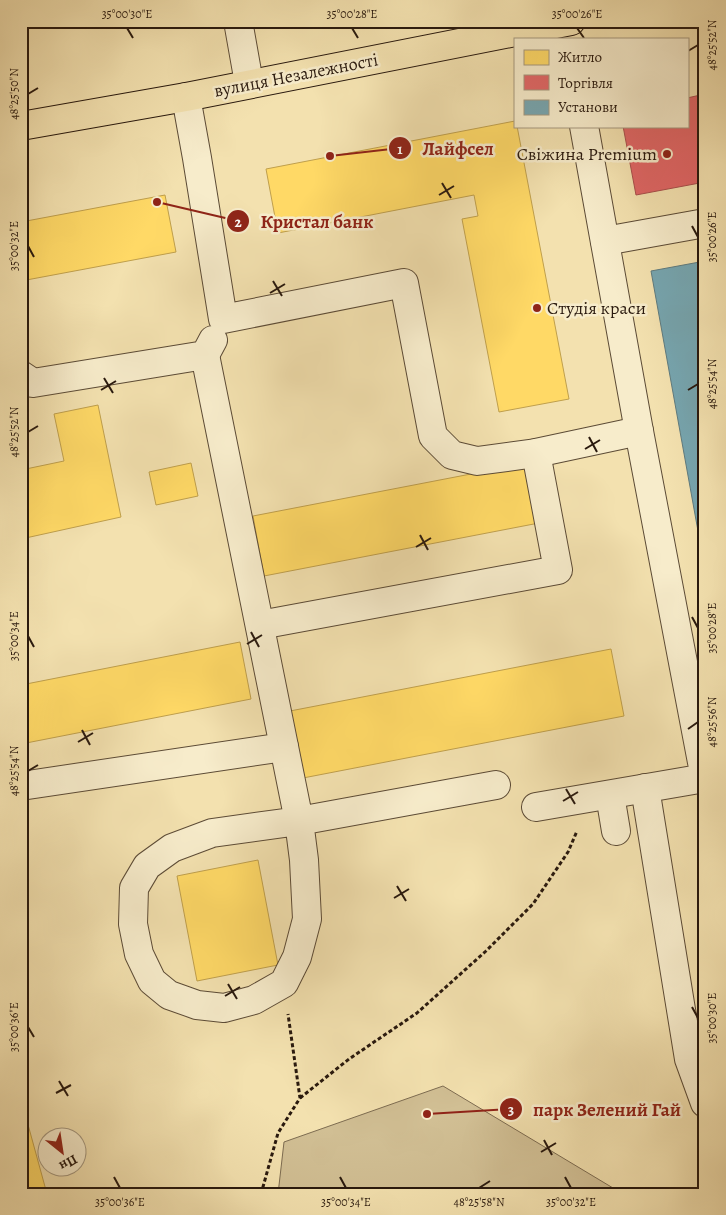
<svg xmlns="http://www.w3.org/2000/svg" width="726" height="1215" font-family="Alegreya,serif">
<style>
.green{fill:#d1bf94;stroke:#7d6c51}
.homes{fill:#ffd966;stroke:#bf9f4c}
.shops{fill:#e06666;stroke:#a94f4c}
.public{fill:#76a5af;stroke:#5f7b7f}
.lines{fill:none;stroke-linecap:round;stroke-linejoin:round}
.minor-casing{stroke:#5c4b36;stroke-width:30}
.major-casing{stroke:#29190e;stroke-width:30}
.path{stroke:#29190e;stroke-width:3;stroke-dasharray:4 2.5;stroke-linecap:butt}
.minor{stroke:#f7eccb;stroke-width:28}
.major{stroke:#f3e1af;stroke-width:28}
.ticks{fill:none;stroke:#29190e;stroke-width:2}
.poi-dot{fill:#8f2418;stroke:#f7eccb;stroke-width:2}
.labels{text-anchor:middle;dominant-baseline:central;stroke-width:5;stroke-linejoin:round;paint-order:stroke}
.street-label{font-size:18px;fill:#29190e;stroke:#f7eccb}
.poi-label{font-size:18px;fill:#29190e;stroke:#f7eccb;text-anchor:end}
.leader{fill:none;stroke:#8f2418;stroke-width:2}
.callout-dot{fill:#8f2418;stroke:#f7eccb;stroke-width:2}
.mark-label{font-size:15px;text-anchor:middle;font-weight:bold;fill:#fff}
.callout-label{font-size:19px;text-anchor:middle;font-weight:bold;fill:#8f2418;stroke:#f7eccb;stroke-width:5;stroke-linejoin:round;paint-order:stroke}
.neatline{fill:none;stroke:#29190e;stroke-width:2}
.ticks-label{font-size:12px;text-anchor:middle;fill:#29190e}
</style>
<rect width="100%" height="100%" fill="#f3e1af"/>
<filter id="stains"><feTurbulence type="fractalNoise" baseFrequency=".004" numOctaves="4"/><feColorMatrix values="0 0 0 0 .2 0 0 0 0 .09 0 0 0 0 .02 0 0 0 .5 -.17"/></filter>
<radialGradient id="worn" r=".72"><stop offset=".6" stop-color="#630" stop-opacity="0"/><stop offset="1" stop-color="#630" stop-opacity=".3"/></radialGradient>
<!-- green -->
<polygon class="green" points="443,1086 623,1194 278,1194 284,1142"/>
<!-- homes -->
<g class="homes">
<polygon points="515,121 515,126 517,126 569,399 499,412 462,219 478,216 474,195 278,233 266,169"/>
<polygon points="165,195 176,252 21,281 21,222"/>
<polygon points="98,405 121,517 21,539 21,470 64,461 54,414"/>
<polygon points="191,463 198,496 156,505 149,472"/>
<polygon points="528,463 539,523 264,576 253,516"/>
<polygon points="240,642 251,699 21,744 21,685"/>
<polygon points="611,649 624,716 303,778 290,711"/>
<polygon points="258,860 278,965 197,981 177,876"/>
<polygon points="21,975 27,996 21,998"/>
<polygon points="21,1099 47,1194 21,1194"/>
</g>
<!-- shops -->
<polygon class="shops" points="705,94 705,182 636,195 623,126 687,126 687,98"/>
<!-- public -->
<polygon class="public" points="705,261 705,541 700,542 651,271"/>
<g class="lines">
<defs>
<g id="minor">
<polyline points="238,21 249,83"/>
<polyline points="186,97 197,158 223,319 404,283 433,436 452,455 477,461 536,453 639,431"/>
<polyline points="605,241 705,223"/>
<polyline points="205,355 299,821 304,860 307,919 297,957 284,983 254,1000 224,1008 197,1005 169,995 152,981 139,954 133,924 134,888 147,866 172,848 212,833 299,821 496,785"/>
<polyline points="21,375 33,383 205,355 213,340"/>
<polyline points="260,625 558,570 536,453"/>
<polyline points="21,786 284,747"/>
<polyline points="645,788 689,1059 705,1103"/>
<polyline points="610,795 616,831"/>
<polyline points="536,807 705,778 639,431 584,126"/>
</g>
<polyline id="major" points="21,126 186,97 571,21"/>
</defs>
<!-- minor casing -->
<use href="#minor" class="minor-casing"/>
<!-- major casing -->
<use href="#major" class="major-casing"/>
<!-- path -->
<g class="path">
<polyline points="300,1098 349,1059 417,1013 486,951 533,904 568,852 577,831"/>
<polyline points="261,1194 278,1133 300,1098 288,1014"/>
</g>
<!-- minor -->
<use href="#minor" class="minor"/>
<!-- major -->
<use href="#major" class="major"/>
</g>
<!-- ticks -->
<path class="ticks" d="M 127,28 L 133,38M 352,28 L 358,38M 577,28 L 584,38M 688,51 L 698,45M 28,94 L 38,88M 442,183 L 451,198M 439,195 L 454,186M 692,226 L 698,237M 28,246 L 34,257M 273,281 L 282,296M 270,293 L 285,284M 104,378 L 113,393M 101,390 L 116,381M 688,390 L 698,384M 28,432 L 38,426M 589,437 L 597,452M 585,449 L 600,440M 420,535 L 428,550M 416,547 L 431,538M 692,617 L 698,628M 251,632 L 259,647M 28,636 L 34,647M 247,644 L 262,635M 688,729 L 698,722M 82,730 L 90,745M 78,742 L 93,733M 28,771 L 38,765M 566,789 L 575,804M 563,801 L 578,792M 397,886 L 406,901M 394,898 L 409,889M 228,984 L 237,999M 225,996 L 240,987M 692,1007 L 698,1018M 28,1027 L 34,1037M 59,1081 L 68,1096M 56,1093 L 71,1085M 544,1140 L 552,1155M 541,1152 L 556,1143M 114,1177 L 120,1188M 340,1177 L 346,1188M 565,1177 L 571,1188M 479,1188 L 490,1181"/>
<!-- markers -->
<g class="poi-dot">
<circle cx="667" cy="154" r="5"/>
<circle cx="537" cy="308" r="5"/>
</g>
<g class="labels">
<!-- street labels -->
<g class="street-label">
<text transform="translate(296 75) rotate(-11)">вулиця Незалежності</text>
</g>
<!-- poi labels -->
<g class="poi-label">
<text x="657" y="154">Свіжина Premium</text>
<text x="547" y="308" text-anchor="start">Студія краси</text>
</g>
</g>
<!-- callouts -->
<path class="leader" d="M330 156L400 148M157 202L238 221M427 1114L511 1109"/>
<g class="callout-dot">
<circle cx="330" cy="156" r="5"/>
<circle cx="157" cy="202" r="5"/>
<circle cx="427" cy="1114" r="5"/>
<circle cx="400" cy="148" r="12"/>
<circle cx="238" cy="221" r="12"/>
<circle cx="511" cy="1109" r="12"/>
</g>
<g class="mark-label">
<text x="400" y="154">1</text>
<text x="238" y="227">2</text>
<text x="511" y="1115">3</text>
</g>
<g class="callout-label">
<text x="458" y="155">Лайфсел</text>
<text x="317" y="228">Кристал банк</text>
<text x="607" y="1116">парк Зелений Гай</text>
</g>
<!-- margin -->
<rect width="726" height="1215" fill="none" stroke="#f3e1af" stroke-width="55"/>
<!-- legend -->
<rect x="514" y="38" width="175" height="90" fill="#f7eccb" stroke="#a5987f"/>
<rect x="524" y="50" width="25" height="15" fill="#ffd966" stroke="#a5987f"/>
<text x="558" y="62" font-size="15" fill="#29190e">Житло</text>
<rect x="524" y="75" width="25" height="15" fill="#e06666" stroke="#a5987f"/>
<text x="558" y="88" font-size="15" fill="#29190e">Торгівля</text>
<rect x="524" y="100" width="25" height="15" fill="#76a5af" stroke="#a5987f"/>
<text x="558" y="112" font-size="15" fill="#29190e">Установи</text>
<!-- north arrow -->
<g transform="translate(62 1152) rotate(150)"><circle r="24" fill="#f7eccb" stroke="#a5987f"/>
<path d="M0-4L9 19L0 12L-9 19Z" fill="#8f2418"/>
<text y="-8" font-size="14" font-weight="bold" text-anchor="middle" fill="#29190e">Пн</text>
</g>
<rect x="28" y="28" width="670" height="1160" class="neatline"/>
<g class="ticks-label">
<text x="127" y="18">35°00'30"E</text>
<text x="352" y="18">35°00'28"E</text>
<text x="577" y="18">35°00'26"E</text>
<text transform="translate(712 45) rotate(-90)" y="4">48°25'52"N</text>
<text transform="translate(14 94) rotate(-90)" y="4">48°25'50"N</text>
<text transform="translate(712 237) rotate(-90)" y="4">35°00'26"E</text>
<text transform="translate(14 246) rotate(-90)" y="4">35°00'32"E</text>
<text transform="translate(712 384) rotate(-90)" y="4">48°25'54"N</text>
<text transform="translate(14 432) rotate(-90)" y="4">48°25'52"N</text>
<text transform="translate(712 628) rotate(-90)" y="4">35°00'28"E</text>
<text transform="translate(14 636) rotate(-90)" y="4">35°00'34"E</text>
<text transform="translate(712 722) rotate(-90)" y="4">48°25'56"N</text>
<text transform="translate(14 771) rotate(-90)" y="4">48°25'54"N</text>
<text transform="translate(712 1018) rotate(-90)" y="4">35°00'30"E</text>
<text transform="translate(14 1027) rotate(-90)" y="4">35°00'36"E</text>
<text x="120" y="1206">35°00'36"E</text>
<text x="346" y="1206">35°00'34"E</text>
<text x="479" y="1206">48°25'58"N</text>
<text x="571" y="1206">35°00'32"E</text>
</g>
<rect width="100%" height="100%" filter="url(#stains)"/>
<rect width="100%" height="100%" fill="url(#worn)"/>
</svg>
